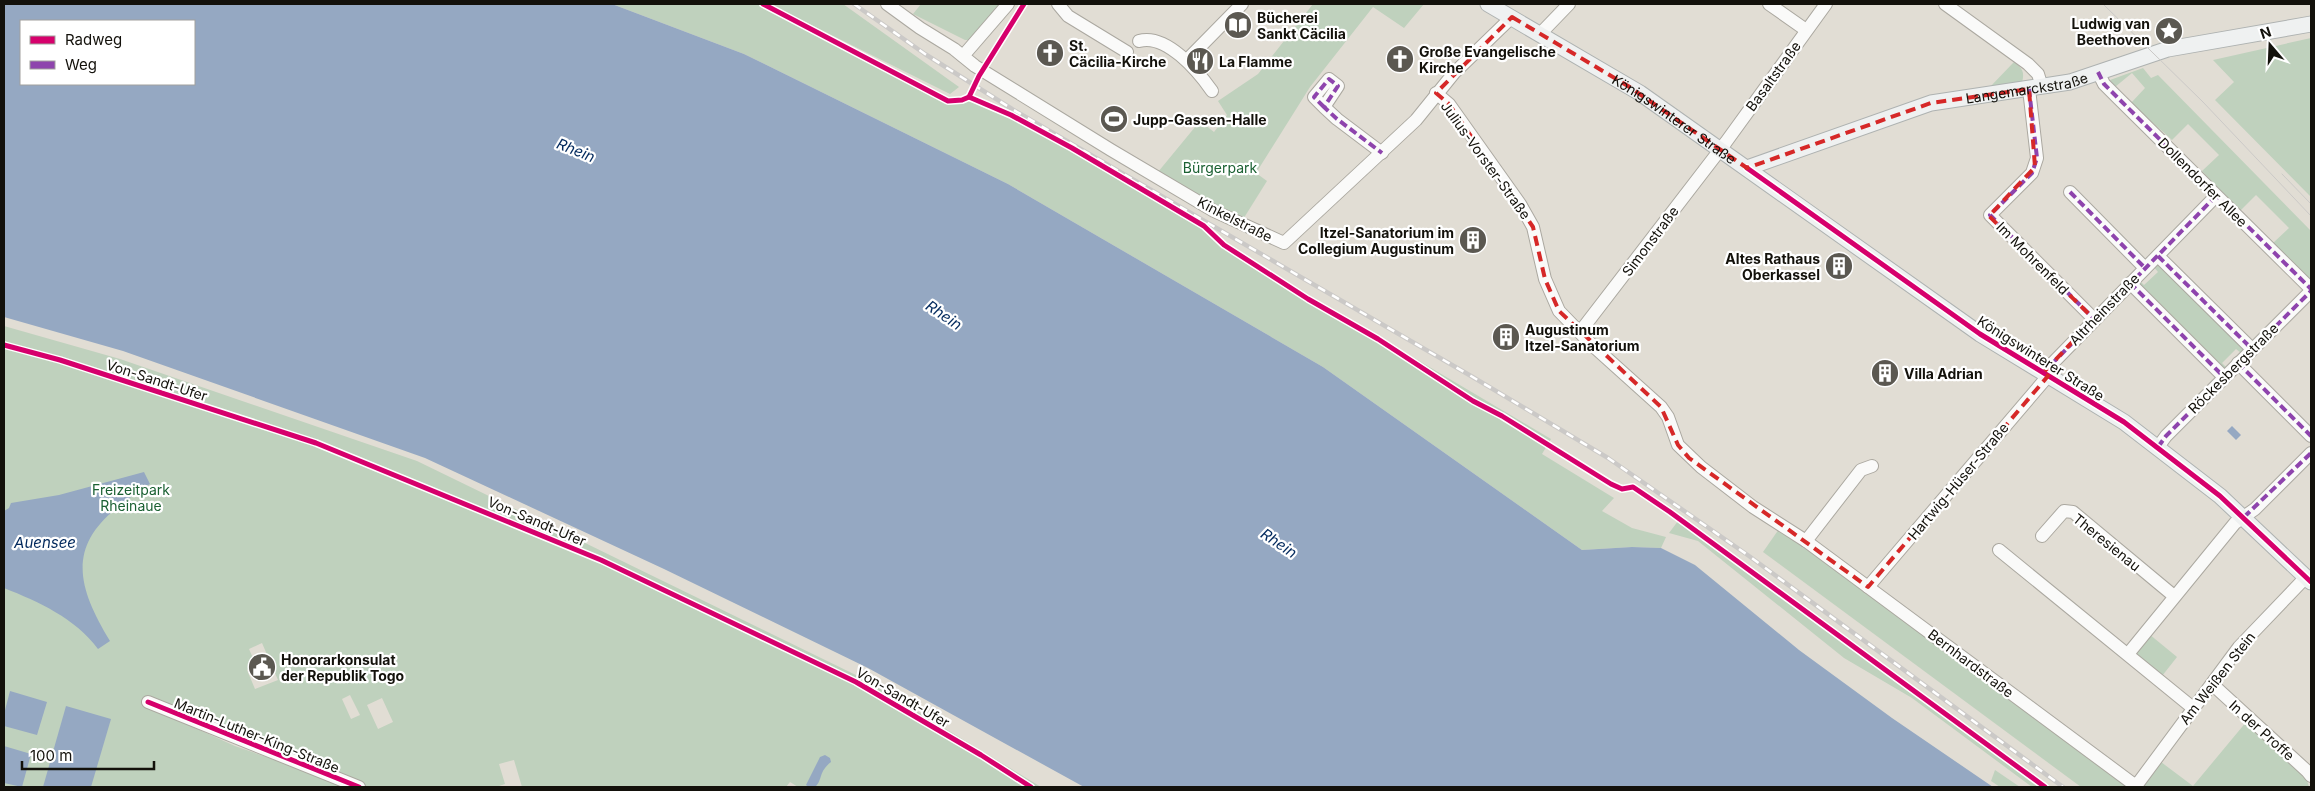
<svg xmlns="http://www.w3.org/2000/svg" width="2315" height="791" font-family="Inter,sans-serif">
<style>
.green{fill:#bfd1bd;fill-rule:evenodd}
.water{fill:#95a8c2;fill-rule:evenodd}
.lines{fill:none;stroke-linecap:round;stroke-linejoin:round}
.minor-casing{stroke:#aba8a0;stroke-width:14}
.major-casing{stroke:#aeb2b1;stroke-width:17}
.minor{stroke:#fafaf9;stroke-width:12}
.major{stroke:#eff1f1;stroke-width:15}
.tram{stroke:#cbc9c7;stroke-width:1}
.rail-casing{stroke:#cbc9c7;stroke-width:4.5}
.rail{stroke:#fff;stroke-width:2.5;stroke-dasharray:8;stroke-linecap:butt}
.quiet{stroke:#8e44ad;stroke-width:4;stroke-dasharray:8 4;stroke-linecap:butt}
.cycleway-casing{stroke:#fff;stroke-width:8}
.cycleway{stroke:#d6006c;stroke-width:5}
.marked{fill:none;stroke:#d62828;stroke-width:4;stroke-dasharray:10 6;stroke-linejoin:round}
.labels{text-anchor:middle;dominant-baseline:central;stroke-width:4.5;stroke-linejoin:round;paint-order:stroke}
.poi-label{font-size:14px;font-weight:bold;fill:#13110b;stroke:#fff;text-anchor:start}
.street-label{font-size:14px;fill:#13110b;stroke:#fff}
.park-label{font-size:14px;fill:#1b6133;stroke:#fff}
.water-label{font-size:15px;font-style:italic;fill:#02295d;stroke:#fff}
</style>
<rect width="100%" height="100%" fill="#e1ddd4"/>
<!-- green -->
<g class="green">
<polygon points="612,4 765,4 886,67 918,88 948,104 955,104 968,100 1010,116 1071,149 1200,227 1291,285 1551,439 1542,454 1614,498 1602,511 1632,528 1666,537 1661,548 1632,547 1582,550 1323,367 1008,184 744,54"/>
<polygon points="769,4 843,4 959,87 950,94"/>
<polygon points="921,4 1000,4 970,40 965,40 913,14"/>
<polygon points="1313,4 1424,4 1404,28 1373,7 1310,87 1256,173 1267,181 1242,221 1158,172 1200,121 1214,132 1227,115 1218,101 1258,74"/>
<polygon points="2311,38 2311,197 2215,100 2234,82 2213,60"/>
<path d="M 2014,62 C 2022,68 2025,72 2022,82 L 1989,88 Z"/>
<polygon points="2143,68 2151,78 2158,75 2311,231 2311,281 2273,243 2289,228 2256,195 2240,211 2202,171 2219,155 2188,124 2172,140 2131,103 2145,88 2132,73 2115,87 2110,80"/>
<polygon points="2157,263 2245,348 2241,353 2236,349 2222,363 2227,368 2224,370 2137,282 2139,280 2144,285 2158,272 2153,266"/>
<path d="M 4,326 L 120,359 L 417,461 L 862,678 L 1041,787 L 798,787 L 790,782 L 786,787 L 522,787 L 514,760 L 499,764 L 505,784 L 496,787 L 364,787 L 162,713 L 235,746 L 352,787 L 4,787 ZM 262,643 L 278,680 L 255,689 L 247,670 L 256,665 L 249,649 ZM 350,695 L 360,715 L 351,719 L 342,699 ZM 382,698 L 393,722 L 378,729 L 367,705 Z"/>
<polygon points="1678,521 2041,787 2032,787 1912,698 1844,658 1698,541 1669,533"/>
<polygon points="1779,529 2129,787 2081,787 1763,552"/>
<polygon points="2149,634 2177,657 2162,676 2136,654"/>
<polygon points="2247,721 2305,773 2309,787 2142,787 2161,762 2193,786"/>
<polygon points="1995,770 2020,787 2000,787 1991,781"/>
</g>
<!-- water -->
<g class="water">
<path d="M 4,4 L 612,4 L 744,54 L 1008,184 L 1323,367 L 1582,550 L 1632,547 L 1661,548 L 1695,565 L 1799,650 L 1892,718 L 1993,787 L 1084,787 L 868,668 L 664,569 L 425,458 L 123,351 L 4,317 ZM 194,21 L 194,84 L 21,84 L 21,21 Z"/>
<polygon points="2232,426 2241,435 2236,440 2227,431"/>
<path d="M 144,472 L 150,484 C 140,489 131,497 122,504 C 65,546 78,588 110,641 L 98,649 C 75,618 39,602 4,588 L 4,511 L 9,508 L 11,503 L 59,495 Z"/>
<polygon points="10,691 47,702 37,735 4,726 4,714"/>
<polygon points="66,706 111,719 91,787 43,787"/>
<polygon points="4,746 31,754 22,787 4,783"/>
<path d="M 825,755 L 830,758 L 831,762 C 818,772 823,780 815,787 L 809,787 L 806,785 L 820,757 Z"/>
</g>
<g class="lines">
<defs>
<g id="minor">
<polyline points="887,4 920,28 954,49 975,66 1111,150 1214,211 1284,243 1416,120 1454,73 1512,17"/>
<polyline points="1058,4 1068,16 1127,52"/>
<polyline points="1769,4 1806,30"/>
<polyline points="1945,4 2028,64 2038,74 2042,87"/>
<polyline points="1541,33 1569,4"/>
<path d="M 1139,41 C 1166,33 1198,71 1212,91"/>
<polyline points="963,56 1008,4"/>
<polyline points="1187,60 1242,4"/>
<polyline points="2098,72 2104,84 2117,97 2311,289"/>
<polyline points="2029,89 2037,158 2032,173 1990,215 2094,319"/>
<polyline points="1436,93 1449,104 1520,204 1533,227 1545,279 1559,311 1591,344 1661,407 1668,417 1678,445 1701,467 1753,507 1806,541 1868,587 2136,786 2239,647 2306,577"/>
<polyline points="1324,107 1314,97 1329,79 1338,86 1324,107 1337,119 1382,153"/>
<polyline points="2070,192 2145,268"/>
<polyline points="2158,256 2252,349"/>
<polyline points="2130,283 2224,377"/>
<polyline points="1582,334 1583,328 1726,142 1826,4"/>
<polyline points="2238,363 2311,436"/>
<polyline points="2043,373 2216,196"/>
<polyline points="2158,447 2166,436 2311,291"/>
<polyline points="2042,536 2064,511 2073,512 2174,596"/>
<polyline points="1806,541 1861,470 1872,466"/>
<polyline points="1999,550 2193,708"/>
<polyline points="1868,587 2048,376"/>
<polyline points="2128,654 2235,523 2255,509 2311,453"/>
<polyline points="2212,684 2307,771 2311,776"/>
<polyline points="148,702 359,787"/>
</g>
<g id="major">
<path id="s1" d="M 1488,4 L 1640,93 L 1980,334 L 2124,422 L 2220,496 L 2311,582"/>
<path id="s2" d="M 1747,168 L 1931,103 L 2070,82 L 2168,49 L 2311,24"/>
</g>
</defs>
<!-- minor casing -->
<use href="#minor" class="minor-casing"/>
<!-- major casing -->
<use href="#major" class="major-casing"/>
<!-- minor -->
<use href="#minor" class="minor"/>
<!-- major -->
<use href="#major" class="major"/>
<!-- tram -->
<g class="tram">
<polyline points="2103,4 2203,102 2311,216"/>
<polyline points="2282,174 2311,204"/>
</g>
<defs>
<polyline id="rail" points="854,4 925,54 1012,109 1471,376 1608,458 1749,556 2063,787"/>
</defs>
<!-- rail casing -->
<use href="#rail" class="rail-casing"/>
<!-- rail -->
<use href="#rail" class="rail"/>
<!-- quiet -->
<g class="quiet">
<polyline points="2098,72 2104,84 2117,97 2311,289"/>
<polyline points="2029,89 2037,158 2032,173 1990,215 2094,319"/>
<polyline points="1324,107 1314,97 1329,79 1338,86 1324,107 1337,119 1382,153"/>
<polyline points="2070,192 2145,268"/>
<polyline points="2158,256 2252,349"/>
<polyline points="2130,283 2224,377"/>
<polyline points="2238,363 2311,436"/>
<polyline points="2043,373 2216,196"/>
<polyline points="2158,447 2166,436 2311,291"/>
<polyline points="2244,517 2311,453"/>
</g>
<defs>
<g id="cycleway">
<polyline points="763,4 948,101 962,100 969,97 1011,115 1072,148 1204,226 1224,245 1308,299 1378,339 1473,401 1502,416 1611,484 1622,489 1633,487 1670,512 2045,787"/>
<polyline points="969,97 979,76 1024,4"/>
<polyline points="1747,168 1980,334 2124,422 2220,496 2311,582"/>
<polyline points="4,345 60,360 316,443 601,560 856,682 981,755 1031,787"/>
<polyline points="148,702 359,787"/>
</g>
</defs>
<!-- cycleway casing -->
<use href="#cycleway" class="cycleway-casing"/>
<!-- cycleway -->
<use href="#cycleway" class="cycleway"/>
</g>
<!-- marked area -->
<path class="marked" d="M 1512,17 L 1628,86 L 1747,168 L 1931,103 L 2029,89 L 2035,167 L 1989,216 L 2094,319 L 2043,373 L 2048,376 L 1868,587 L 1689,458 L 1678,445 L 1661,407 L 1559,311 L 1545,279 L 1533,227 L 1449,104 L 1436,93 Z"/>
<!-- icons -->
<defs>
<symbol id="library-disc" viewBox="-11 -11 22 22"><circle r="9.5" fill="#5b5851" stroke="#fff"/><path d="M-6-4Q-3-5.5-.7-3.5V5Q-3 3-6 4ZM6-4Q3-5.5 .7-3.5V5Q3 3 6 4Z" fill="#fff"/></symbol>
<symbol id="sight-disc" viewBox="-11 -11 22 22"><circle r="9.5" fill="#5b5851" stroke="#fff"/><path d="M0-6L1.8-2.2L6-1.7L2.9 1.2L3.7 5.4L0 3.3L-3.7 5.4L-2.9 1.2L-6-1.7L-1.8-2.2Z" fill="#fff"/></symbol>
<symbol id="church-disc" viewBox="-11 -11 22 22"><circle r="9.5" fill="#5b5851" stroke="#fff"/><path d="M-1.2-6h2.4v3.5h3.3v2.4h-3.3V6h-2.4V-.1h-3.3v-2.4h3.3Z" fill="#fff"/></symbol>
<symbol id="restaurant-disc" viewBox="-11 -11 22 22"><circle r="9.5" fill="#5b5851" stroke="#fff"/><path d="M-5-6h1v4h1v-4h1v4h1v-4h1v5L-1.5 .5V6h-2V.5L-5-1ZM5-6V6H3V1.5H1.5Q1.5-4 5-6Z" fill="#fff"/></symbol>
<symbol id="stadium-disc" viewBox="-11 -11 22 22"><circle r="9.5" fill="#5b5851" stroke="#fff"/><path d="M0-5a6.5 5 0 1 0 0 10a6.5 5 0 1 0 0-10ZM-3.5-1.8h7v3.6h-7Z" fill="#fff"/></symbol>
<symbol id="building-disc" viewBox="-11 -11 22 22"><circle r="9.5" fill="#5b5851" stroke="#fff"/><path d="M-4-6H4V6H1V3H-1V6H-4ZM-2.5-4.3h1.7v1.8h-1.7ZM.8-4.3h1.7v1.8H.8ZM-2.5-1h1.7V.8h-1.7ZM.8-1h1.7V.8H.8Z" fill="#fff"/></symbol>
<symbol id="civic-disc" viewBox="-11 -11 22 22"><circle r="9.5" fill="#5b5851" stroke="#fff"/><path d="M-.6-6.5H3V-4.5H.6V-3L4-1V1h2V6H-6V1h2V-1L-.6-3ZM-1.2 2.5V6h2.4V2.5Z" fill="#fff"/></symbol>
</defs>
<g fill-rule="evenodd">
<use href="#library-disc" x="1222" y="9" width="32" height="32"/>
<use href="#sight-disc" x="2153" y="15" width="32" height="32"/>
<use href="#church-disc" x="1034" y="37" width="32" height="32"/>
<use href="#church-disc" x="1384" y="43" width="32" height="32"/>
<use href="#restaurant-disc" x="1184" y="45" width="32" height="32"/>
<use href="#stadium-disc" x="1098" y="103" width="32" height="32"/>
<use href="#building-disc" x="1457" y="224" width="32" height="32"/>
<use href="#building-disc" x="1823" y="250" width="32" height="32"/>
<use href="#building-disc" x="1490" y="321" width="32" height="32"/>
<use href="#building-disc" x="1869" y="357" width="32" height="32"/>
<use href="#civic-disc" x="246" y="651" width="32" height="32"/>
</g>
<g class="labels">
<!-- poi labels -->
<g class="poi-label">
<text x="1257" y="17">Bücherei<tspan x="1257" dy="16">Sankt Cäcilia</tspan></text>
<text x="2150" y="23" text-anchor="end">Ludwig van<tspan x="2150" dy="16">Beethoven</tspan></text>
<text x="1069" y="45">St.<tspan x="1069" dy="16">Cäcilia-Kirche</tspan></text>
<text x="1419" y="51">Große Evangelische<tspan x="1419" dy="16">Kirche</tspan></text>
<text x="1219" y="61">La Flamme</text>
<text x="1133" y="119">Jupp-Gassen-Halle</text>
<text x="1454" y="232" text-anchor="end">Itzel-Sanatorium im<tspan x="1454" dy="16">Collegium Augustinum</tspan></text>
<text x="1820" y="258" text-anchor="end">Altes Rathaus<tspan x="1820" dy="16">Oberkassel</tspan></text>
<text x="1525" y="329">Augustinum<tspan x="1525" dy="16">Itzel-Sanatorium</tspan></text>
<text x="1904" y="373">Villa Adrian</text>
<text x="281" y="659">Honorarkonsulat<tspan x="281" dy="16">der Republik Togo</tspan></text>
</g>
<!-- street labels -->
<g class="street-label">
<text transform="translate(1773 76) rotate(-54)">Basaltstraße</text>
<text stroke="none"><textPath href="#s2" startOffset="292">Langemarckstraße</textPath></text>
<text stroke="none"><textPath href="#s1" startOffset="219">Königswinterer Straße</textPath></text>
<text transform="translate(1486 160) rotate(54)">Julius-Vorster-Straße</text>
<text transform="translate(2203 182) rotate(45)">Dollendorfer Allee</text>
<text transform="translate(1235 219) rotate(27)">Kinkelstraße</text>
<text transform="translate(1650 241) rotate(-53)">Simonstraße</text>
<text transform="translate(2033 258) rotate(45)">Im Mohrenfeld</text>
<text transform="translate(2104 309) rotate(-46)">Altrheinstraße</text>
<text transform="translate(2041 358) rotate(32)">Königswinterer Straße</text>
<text transform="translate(2233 368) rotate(-45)">Röckesbergstraße</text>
<text transform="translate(157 380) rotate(18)">Von-Sandt-Ufer</text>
<text transform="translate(1958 481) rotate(-50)">Hartwig-Hüser-Straße</text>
<text transform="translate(537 521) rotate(23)">Von-Sandt-Ufer</text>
<text transform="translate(2107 542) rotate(39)">Theresienau</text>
<text transform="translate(1971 663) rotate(37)">Bernhardstraße</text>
<text transform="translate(2217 678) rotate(-52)">Am Weißen Stein</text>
<text transform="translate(903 697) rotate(30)">Von-Sandt-Ufer</text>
<text transform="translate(2262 730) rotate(42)">In der Proffe</text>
<text transform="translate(257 735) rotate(22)">Martin-Luther-King-Straße</text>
</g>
<!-- park labels -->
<g class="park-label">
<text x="1220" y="167">Bürgerpark</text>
<text x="131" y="489">Freizeitpark<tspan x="131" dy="16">Rheinaue</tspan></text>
</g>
<!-- water labels -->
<g class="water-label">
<text transform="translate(576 150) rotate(22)">Rhein</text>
<text transform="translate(944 315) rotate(34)">Rhein</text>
<text x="45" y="542">Auensee</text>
<text transform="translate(1279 543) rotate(34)">Rhein</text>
</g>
</g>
<!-- border -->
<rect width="2315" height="791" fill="none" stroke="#13110b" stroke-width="10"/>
<!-- legend -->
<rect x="20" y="20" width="175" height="65" fill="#ffffff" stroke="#a1a09d"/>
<rect x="30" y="36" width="25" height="8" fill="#d6006c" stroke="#a1a09d"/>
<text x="65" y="45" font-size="15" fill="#13110b">Radweg</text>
<rect x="30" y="61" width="25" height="8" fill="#8e44ad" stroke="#a1a09d"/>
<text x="65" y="70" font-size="15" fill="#13110b">Weg</text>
<!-- north arrow -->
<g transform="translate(2270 45) rotate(341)" stroke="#ffffff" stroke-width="4" paint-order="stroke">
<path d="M0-4L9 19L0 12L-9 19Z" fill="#13110b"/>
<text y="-8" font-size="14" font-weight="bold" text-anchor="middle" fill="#13110b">N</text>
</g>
<!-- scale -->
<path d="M22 761v8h132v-8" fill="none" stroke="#13110b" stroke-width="2.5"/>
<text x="30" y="761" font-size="15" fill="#13110b" stroke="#ffffff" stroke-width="4" paint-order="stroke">100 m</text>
</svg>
